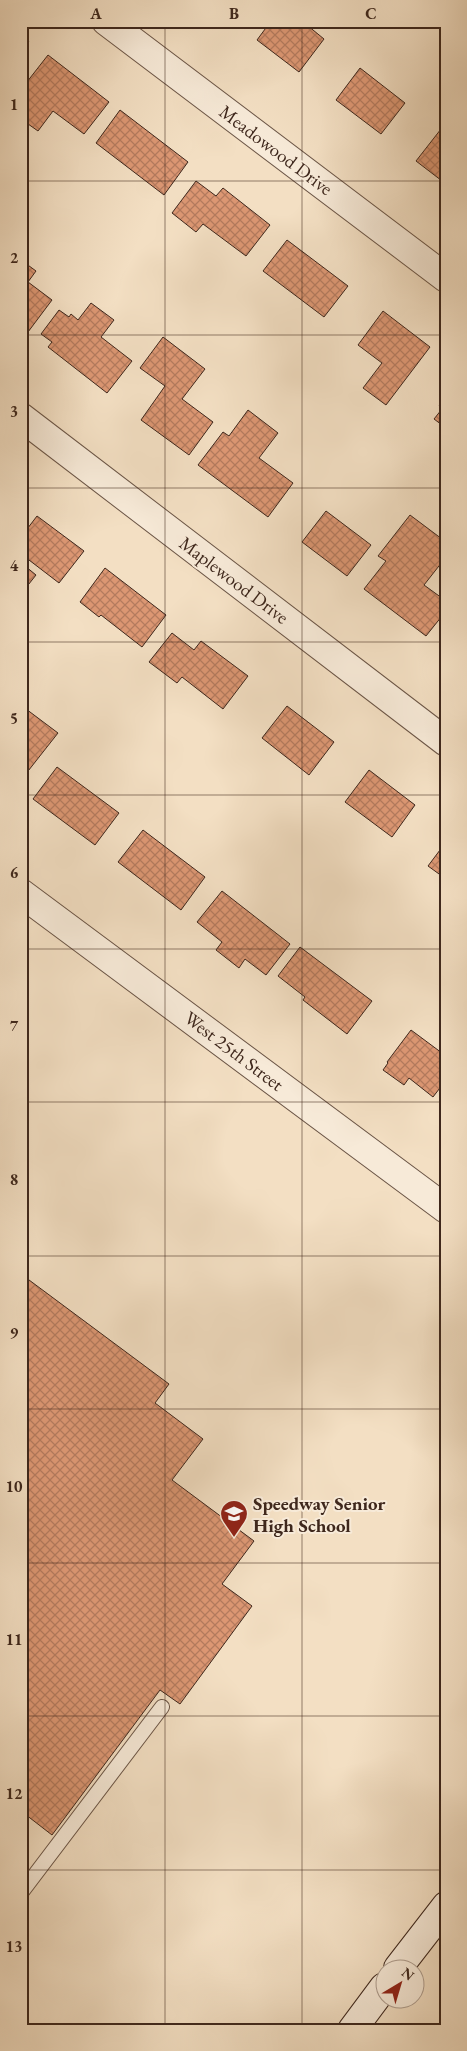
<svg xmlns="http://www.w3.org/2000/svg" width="467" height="2051" font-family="'EB Garamond',serif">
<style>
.building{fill:url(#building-cross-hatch);stroke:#3e271c}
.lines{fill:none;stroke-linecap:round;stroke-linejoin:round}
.service-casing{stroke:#6b5546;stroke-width:16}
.minor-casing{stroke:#6b5546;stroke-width:30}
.tertiary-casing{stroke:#6b5546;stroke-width:30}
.secondary-casing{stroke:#3e271c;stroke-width:30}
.service{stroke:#f7ead8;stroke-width:14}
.minor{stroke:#f7ead8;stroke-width:28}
.tertiary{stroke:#f7ead8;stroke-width:28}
.secondary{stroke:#f7ead8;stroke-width:28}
.grid{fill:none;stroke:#3e271c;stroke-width:1;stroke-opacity:0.55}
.labels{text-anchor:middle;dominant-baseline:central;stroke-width:4;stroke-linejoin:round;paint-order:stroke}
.street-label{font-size:19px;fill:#3e271c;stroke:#f7ead8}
.poi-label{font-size:19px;font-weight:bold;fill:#3e271c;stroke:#f7ead8;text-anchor:start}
.neatline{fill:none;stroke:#3e271c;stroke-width:2}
.grid-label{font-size:16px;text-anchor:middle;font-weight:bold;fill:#3e271c}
</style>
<defs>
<pattern id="building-cross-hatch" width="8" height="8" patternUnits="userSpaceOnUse" patternTransform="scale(1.25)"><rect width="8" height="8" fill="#dc9773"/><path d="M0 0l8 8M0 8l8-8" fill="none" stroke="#b47b5e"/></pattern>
</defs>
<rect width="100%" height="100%" fill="#f3dfc3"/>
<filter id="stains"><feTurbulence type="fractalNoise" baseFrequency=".004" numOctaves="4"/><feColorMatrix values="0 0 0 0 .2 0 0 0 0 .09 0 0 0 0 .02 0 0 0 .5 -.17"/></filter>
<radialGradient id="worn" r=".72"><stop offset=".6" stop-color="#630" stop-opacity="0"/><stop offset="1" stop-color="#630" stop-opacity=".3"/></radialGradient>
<!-- building -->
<g class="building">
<polygon points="271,21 302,21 324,39 299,72 257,40"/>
<polygon points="21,35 29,41 21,51"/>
<polygon points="48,55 109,102 84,134 53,111 38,131 21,119 21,99 28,91 23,87"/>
<polygon points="360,68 405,103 381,134 336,100"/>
<polygon points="120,110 188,162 164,195 96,143"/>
<polygon points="441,129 446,133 446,184 416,161"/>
<polygon points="196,181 216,196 223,188 270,225 246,256 203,224 196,232 172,213"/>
<polygon points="287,240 348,286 324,317 263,271"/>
<polygon points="21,260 36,271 28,282 52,300 28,332 21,327"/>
<polygon points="91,303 114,320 101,337 132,361 107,393 48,347 52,342 41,334 59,310 69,317 71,314 78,320"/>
<polygon points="383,311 430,347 386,405 363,388 382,363 358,345"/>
<polygon points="163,337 205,369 182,399 213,422 189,455 141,420 165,386 140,368"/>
<polygon points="446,397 446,428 434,419 442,409 439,406"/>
<polygon points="248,410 278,433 259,458 293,483 268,517 198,465 223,432 229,436"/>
<polygon points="326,511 371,545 347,576 302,542"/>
<polygon points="410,515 446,542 446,557 424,585 446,601 446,611 426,636 364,589 386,561 378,556"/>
<polygon points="37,516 84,551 59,583 29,560 25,566 36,575 21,594 21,537"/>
<polygon points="105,568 166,615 142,647 101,615 99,617 80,602"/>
<polygon points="172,633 194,650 201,641 248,676 223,709 182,677 177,683 149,662"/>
<polygon points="22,706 58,733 21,780 21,707"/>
<polygon points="287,706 334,742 309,775 262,738"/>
<polygon points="57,767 119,813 95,845 33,799"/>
<polygon points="369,770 415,805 392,837 345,802"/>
<polygon points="143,830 205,877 181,910 118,862"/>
<polygon points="446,842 446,879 428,866"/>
<polygon points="222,891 290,944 266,975 245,959 239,968 216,950 222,942 197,922"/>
<polygon points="300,947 372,1001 347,1034 303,1000 305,997 278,976"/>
<polygon points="411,1030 446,1056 446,1080 433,1097 409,1078 404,1085 383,1070 388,1063 387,1062"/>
<polygon points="21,1274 169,1384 155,1403 203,1439 172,1480 254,1541 222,1584 252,1606 180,1704 160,1690 52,1835 21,1811"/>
</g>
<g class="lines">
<defs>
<polyline id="service" points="21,1893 162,1707"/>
<g id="minor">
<polyline points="106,21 446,278"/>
<polyline points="21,417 446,742"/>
</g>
<polyline id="tertiary" points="21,893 446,1209"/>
<g id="secondary">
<polyline points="398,1968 446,1906"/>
<polyline points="352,2030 384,1987"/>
</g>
</defs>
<!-- service casing -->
<use href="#service" class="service-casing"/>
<!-- minor casing -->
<use href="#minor" class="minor-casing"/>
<!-- tertiary casing -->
<use href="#tertiary" class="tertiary-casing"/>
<!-- secondary casing -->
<use href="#secondary" class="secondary-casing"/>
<!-- service -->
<use href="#service" class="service"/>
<!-- minor -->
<use href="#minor" class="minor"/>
<!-- tertiary -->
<use href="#tertiary" class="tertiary"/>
<!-- secondary -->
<use href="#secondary" class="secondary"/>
</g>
<!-- grid -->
<path class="grid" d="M 165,21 L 165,2030M 302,21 L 302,2030M 21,181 L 446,181M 21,335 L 446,335M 21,488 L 446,488M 21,642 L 446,642M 21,795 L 446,795M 21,949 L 446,949M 21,1102 L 446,1102M 21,1256 L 446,1256M 21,1409 L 446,1409M 21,1563 L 446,1563M 21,1716 L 446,1716M 21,1870 L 446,1870"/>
<!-- icons -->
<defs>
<symbol id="school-pin" viewBox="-11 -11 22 30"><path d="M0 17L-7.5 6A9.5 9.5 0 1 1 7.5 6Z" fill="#8f2418" stroke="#f7ead8"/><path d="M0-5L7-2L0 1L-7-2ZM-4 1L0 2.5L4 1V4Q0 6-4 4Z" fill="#fff"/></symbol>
</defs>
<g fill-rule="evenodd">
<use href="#school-pin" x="218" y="1498" width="32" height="43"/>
</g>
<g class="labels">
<!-- street labels -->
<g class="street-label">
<text transform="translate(276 150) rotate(37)">Meadowood Drive</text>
<text transform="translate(234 580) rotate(37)">Maplewood Drive</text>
<text transform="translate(234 1051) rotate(37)">West 25th Street</text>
</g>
<!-- poi labels -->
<g class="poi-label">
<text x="253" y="1503">Speedway Senior<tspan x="253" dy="22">High School</tspan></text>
</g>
</g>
<!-- margin -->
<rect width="467" height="2051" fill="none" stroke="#f3dfc3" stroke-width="55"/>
<!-- north arrow -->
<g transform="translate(400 1984) rotate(38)"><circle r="24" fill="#f7ead8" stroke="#ad9c8d"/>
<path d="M0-4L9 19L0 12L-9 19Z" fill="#8f2418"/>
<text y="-8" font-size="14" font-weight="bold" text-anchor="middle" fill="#3e271c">N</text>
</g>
<rect x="28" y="28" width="412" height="1996" class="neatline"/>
<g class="grid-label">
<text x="96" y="19">A</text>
<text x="234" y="19">B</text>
<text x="371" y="19">C</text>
<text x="14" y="110">1</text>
<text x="14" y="263">2</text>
<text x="14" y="417">3</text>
<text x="14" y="571">4</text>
<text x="14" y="724">5</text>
<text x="14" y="878">6</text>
<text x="14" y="1031">7</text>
<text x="14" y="1185">8</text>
<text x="14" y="1338">9</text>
<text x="14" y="1492">10</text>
<text x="14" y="1645">11</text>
<text x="14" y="1799">12</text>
<text x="14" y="1952">13</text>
</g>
<rect width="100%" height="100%" filter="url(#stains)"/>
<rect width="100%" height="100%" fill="url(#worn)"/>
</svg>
